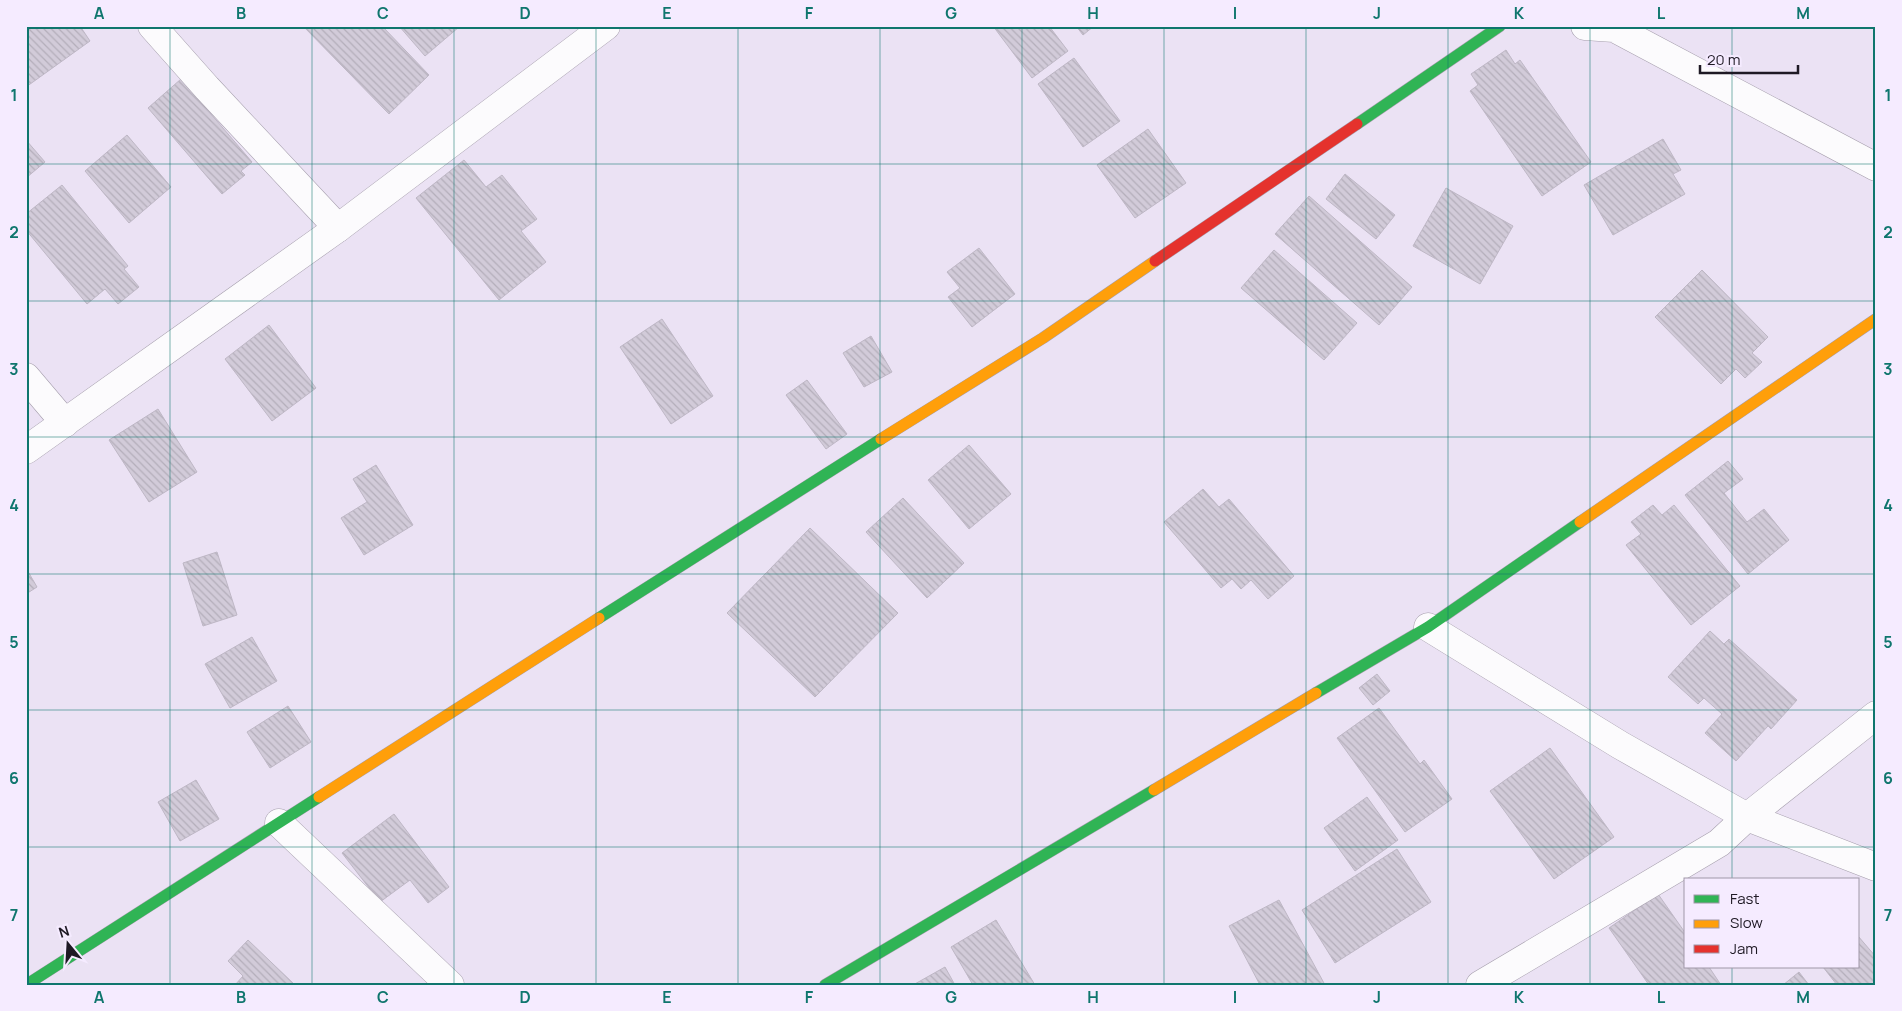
<svg xmlns="http://www.w3.org/2000/svg" width="1902" height="1011" font-family="Manrope,sans-serif">
<style>
.building{fill:url(#building-back-hatch);stroke:#beb7c5}
.lines{fill:none;stroke-linecap:round;stroke-linejoin:round}
.street-casing{stroke:#a59eac;stroke-width:29}
.fast-casing{stroke:#a59eac;stroke-width:12}
.slow-casing{stroke:#a59eac;stroke-width:12}
.jam-casing{stroke:#a59eac;stroke-width:12}
.street{stroke:#fcfbfd;stroke-width:28}
.fast{stroke:#30b455;stroke-width:11}
.slow{stroke:#ff9f0a;stroke-width:11}
.jam{stroke:#e5322d;stroke-width:11}
.grid{fill:none;stroke:#0f766e;stroke-width:1;stroke-opacity:0.55}
.neatline{fill:none;stroke:#0f766e;stroke-width:2}
.grid-label{font-size:16px;text-anchor:middle;font-weight:bold;fill:#0f766e}
</style>
<defs>
<pattern id="building-back-hatch" width="6" height="6" patternUnits="userSpaceOnUse" patternTransform="scale(1.25)"><rect width="6" height="6" fill="#d2cbd9"/><path d="M-1 5l2 2M0 0l6 6M5-1l2 2" fill="none" stroke="#b4aeba"/></pattern>
</defs>
<rect width="100%" height="100%" fill="#ebe2f4"/>
<!-- building -->
<g class="building">
<polygon points="26,26 80,26 90,41 26,87"/>
<polygon points="303,26 382,26 429,75 389,114"/>
<polygon points="399,26 459,26 459,27 425,56"/>
<polygon points="993,26 1049,26 1068,51 1032,78"/>
<polygon points="1076,26 1094,26 1083,35"/>
<polygon points="1506,50 1515,64 1520,60 1591,162 1542,196 1470,91 1478,85 1471,74"/>
<polygon points="1074,58 1120,121 1083,147 1038,84"/>
<polygon points="181,79 252,162 241,171 245,175 222,194 148,108"/>
<polygon points="1148,129 1186,183 1135,218 1097,165"/>
<polygon points="127,135 171,187 129,223 85,171"/>
<polygon points="1663,139 1681,170 1673,174 1685,194 1613,235 1584,185"/>
<polygon points="26,140 45,162 26,178"/>
<polygon points="464,160 486,187 502,175 537,219 521,231 546,262 499,300 416,198"/>
<polygon points="1345,174 1395,215 1376,239 1326,199"/>
<polygon points="62,185 128,266 124,269 139,287 118,304 105,289 87,304 26,230 26,214"/>
<polygon points="1446,188 1513,226 1480,284 1413,246"/>
<polygon points="1309,196 1412,287 1379,325 1275,234"/>
<polygon points="979,248 1015,294 972,327 948,297 960,288 947,272"/>
<polygon points="1274,250 1357,323 1324,360 1241,288"/>
<polygon points="1702,270 1768,337 1752,353 1762,362 1745,378 1736,369 1721,384 1655,317"/>
<polygon points="662,319 713,396 671,424 620,347"/>
<polygon points="269,325 316,388 272,421 225,359"/>
<polygon points="871,336 892,372 864,387 843,353"/>
<polygon points="807,380 847,434 826,449 786,395"/>
<polygon points="158,409 197,472 149,502 109,440"/>
<polygon points="969,445 1011,494 969,529 928,480"/>
<polygon points="1728,461 1743,479 1724,493 1747,522 1764,509 1789,540 1748,574 1685,495"/>
<polygon points="376,465 413,525 364,555 341,518 367,502 353,479"/>
<polygon points="1203,489 1219,507 1229,499 1294,576 1268,599 1251,580 1241,589 1232,579 1221,588 1164,522"/>
<polygon points="903,498 964,563 927,598 866,532"/>
<polygon points="1653,505 1662,515 1674,505 1740,586 1691,625 1626,545 1641,534 1631,522"/>
<polygon points="810,528 898,613 815,697 727,613"/>
<polygon points="217,552 237,615 203,626 183,563"/>
<polygon points="26,568 37,587 26,594"/>
<polygon points="1710,631 1724,644 1729,639 1797,700 1771,729 1768,726 1736,761 1705,733 1722,714 1704,698 1698,704 1668,677"/>
<polygon points="252,637 277,681 230,708 205,664"/>
<polygon points="1377,674 1390,691 1373,705 1359,688"/>
<polygon points="288,706 311,742 270,768 247,732"/>
<polygon points="1379,708 1420,764 1424,760 1452,799 1405,832 1337,738"/>
<polygon points="1550,748 1614,837 1554,879 1490,791"/>
<polygon points="196,780 219,819 180,841 158,802"/>
<polygon points="1367,797 1398,840 1355,871 1324,828"/>
<polygon points="394,814 449,887 428,903 410,880 380,902 342,853"/>
<polygon points="1397,849 1431,902 1335,963 1302,910"/>
<polygon points="1658,894 1686,934 1686,967 1709,967 1721,985 1649,985 1609,928"/>
<polygon points="1279,900 1325,985 1260,985 1229,926"/>
<polygon points="996,920 1035,985 973,985 951,947"/>
<polygon points="1858,936 1876,957 1876,985 1837,985 1823,967 1858,967"/>
<polygon points="248,940 295,985 235,985 243,976 228,961"/>
<polygon points="945,967 955,985 913,985"/>
<polygon points="1799,972 1809,985 1783,985"/>
</g>
<g class="lines">
<defs>
<g id="street">
<polyline points="152,26 207,88 338,228"/>
<polyline points="1585,26 1614,28 1876,167"/>
<polyline points="26,377 65,423"/>
<polyline points="26,450 338,228 606,26"/>
<polyline points="1428,627 1620,745 1747,817 1876,867"/>
<polyline points="279,823 450,985"/>
<polyline points="1480,985 1719,843 1747,817 1876,715"/>
</g>
<g id="fast">
<polyline points="1357,124 1500,26"/>
<polyline points="599,618 881,439"/>
<polyline points="1316,693 1428,627 1580,522"/>
<polyline points="26,985 319,797"/>
<polyline points="825,985 1154,790"/>
</g>
<g id="slow">
<polyline points="881,439 1043,338 1155,261"/>
<polyline points="1580,522 1876,319"/>
<polyline points="1154,790 1316,693"/>
<polyline points="319,797 599,618"/>
</g>
<polyline id="jam" points="1155,261 1357,124"/>
</defs>
<!-- street casing -->
<use href="#street" class="street-casing"/>
<!-- fast casing -->
<use href="#fast" class="fast-casing"/>
<!-- slow casing -->
<use href="#slow" class="slow-casing"/>
<!-- jam casing -->
<use href="#jam" class="jam-casing"/>
<!-- street -->
<use href="#street" class="street"/>
<!-- fast -->
<use href="#fast" class="fast"/>
<!-- slow -->
<use href="#slow" class="slow"/>
<!-- jam -->
<use href="#jam" class="jam"/>
</g>
<!-- grid -->
<path class="grid" d="M 170,26 L 170,985M 312,26 L 312,985M 454,26 L 454,985M 596,26 L 596,985M 738,26 L 738,985M 880,26 L 880,985M 1022,26 L 1022,985M 1164,26 L 1164,985M 1306,26 L 1306,985M 1448,26 L 1448,985M 1590,26 L 1590,985M 1732,26 L 1732,880M 26,164 L 1876,164M 26,301 L 1876,301M 26,437 L 1876,437M 26,574 L 1876,574M 26,710 L 1876,710M 26,847 L 1876,847M 1732,967 L 1732,985"/>
<!-- border -->
<rect width="1902" height="1011" fill="none" stroke="#f5ebff" stroke-width="55"/>
<!-- legend -->
<rect x="1684" y="878" width="175" height="90" fill="#f5ebff" stroke="#9f97a7"/>
<rect x="1694" y="895" width="25" height="8" fill="#30b455" stroke="#9f97a7"/>
<text x="1730" y="904" font-size="15" fill="#1e1924">Fast</text>
<rect x="1694" y="920" width="25" height="8" fill="#ff9f0a" stroke="#9f97a7"/>
<text x="1730" y="928" font-size="15" fill="#1e1924">Slow</text>
<rect x="1694" y="945" width="25" height="8" fill="#e5322d" stroke="#9f97a7"/>
<text x="1730" y="954" font-size="15" fill="#1e1924">Jam</text>
<!-- north arrow -->
<g transform="translate(68 944) rotate(342)" stroke="#f5ebff" stroke-width="4" paint-order="stroke">
<path d="M0-4L9 19L0 12L-9 19Z" fill="#1e1924"/>
<text y="-8" font-size="14" font-weight="bold" text-anchor="middle" fill="#1e1924">N</text>
</g>
<!-- scale -->
<path d="M1700 65v8h98v-8" fill="none" stroke="#1e1924" stroke-width="2.5"/>
<text x="1707" y="65" font-size="15" fill="#1e1924" stroke="#f5ebff" stroke-width="4" paint-order="stroke">20 m</text>
<rect x="28" y="28" width="1846" height="956" class="neatline"/>
<g class="grid-label">
<text x="99" y="19">A</text>
<text x="241" y="19">B</text>
<text x="383" y="19">C</text>
<text x="525" y="19">D</text>
<text x="667" y="19">E</text>
<text x="809" y="19">F</text>
<text x="951" y="19">G</text>
<text x="1093" y="19">H</text>
<text x="1235" y="19">I</text>
<text x="1377" y="19">J</text>
<text x="1519" y="19">K</text>
<text x="1661" y="19">L</text>
<text x="1803" y="19">M</text>
<text x="14" y="101">1</text>
<text x="1888" y="101">1</text>
<text x="14" y="238">2</text>
<text x="1888" y="238">2</text>
<text x="14" y="375">3</text>
<text x="1888" y="375">3</text>
<text x="14" y="511">4</text>
<text x="1888" y="511">4</text>
<text x="14" y="648">5</text>
<text x="1888" y="648">5</text>
<text x="14" y="784">6</text>
<text x="1888" y="784">6</text>
<text x="14" y="921">7</text>
<text x="1888" y="921">7</text>
<text x="99" y="1003">A</text>
<text x="241" y="1003">B</text>
<text x="383" y="1003">C</text>
<text x="525" y="1003">D</text>
<text x="667" y="1003">E</text>
<text x="809" y="1003">F</text>
<text x="951" y="1003">G</text>
<text x="1093" y="1003">H</text>
<text x="1235" y="1003">I</text>
<text x="1377" y="1003">J</text>
<text x="1519" y="1003">K</text>
<text x="1661" y="1003">L</text>
<text x="1803" y="1003">M</text>
</g>
</svg>
